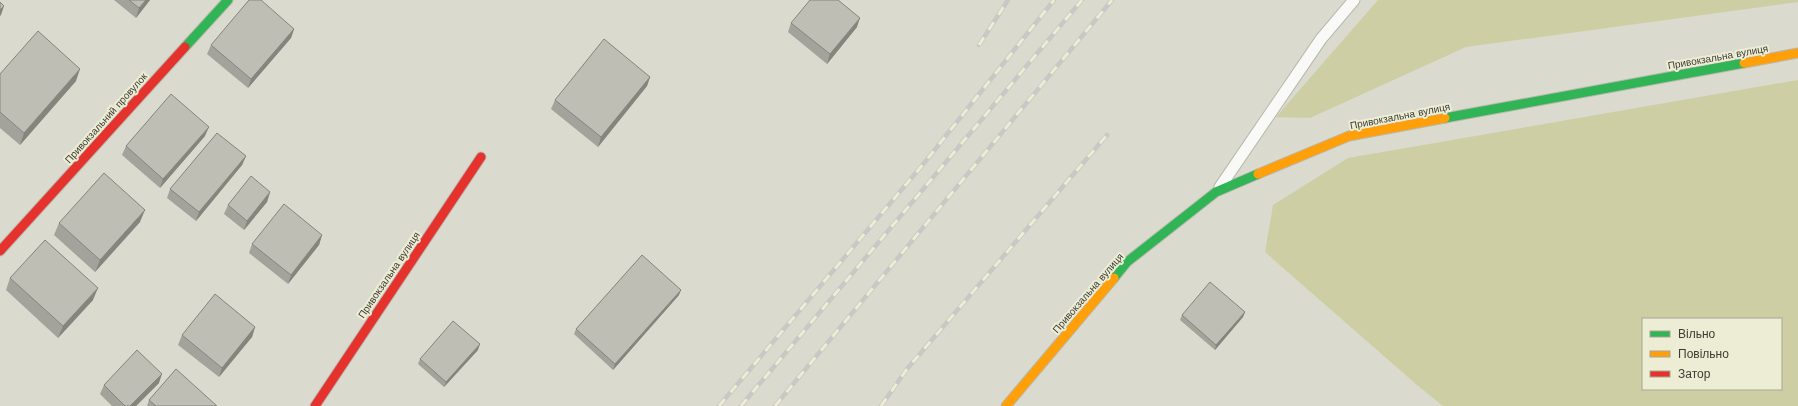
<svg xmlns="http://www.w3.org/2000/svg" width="1798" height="406" font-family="'Work Sans',sans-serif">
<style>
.green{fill:#cecea5;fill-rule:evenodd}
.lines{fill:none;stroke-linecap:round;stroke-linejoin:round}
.lane-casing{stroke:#b8b8ae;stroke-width:13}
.fast-casing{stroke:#b8b8ae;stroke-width:11}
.slow-casing{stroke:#b8b8ae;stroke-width:11}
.jam-casing{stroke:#b8b8ae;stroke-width:11}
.lane{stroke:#f9f9f8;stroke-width:11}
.fast{stroke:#30b455;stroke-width:9}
.slow{stroke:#ff9f0a;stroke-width:9}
.jam{stroke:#e5322d;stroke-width:9}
.rail-casing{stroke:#c8c8c5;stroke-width:4.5}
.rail{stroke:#ededd5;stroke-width:3;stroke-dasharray:9;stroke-linecap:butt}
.wall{fill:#a3a39b}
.shaded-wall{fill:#85857e}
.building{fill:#bebeb4;stroke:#85857e}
.labels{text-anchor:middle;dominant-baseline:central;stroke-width:4;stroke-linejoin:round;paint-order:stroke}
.street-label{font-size:10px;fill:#3c3c33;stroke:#ededd5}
</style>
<rect width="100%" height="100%" fill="#dadace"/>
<!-- green -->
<g class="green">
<polygon points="1378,0 1798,0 1798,2 1466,47 1310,118 1276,117"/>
<path d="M 1798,80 L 1798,406 L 1443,406 L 1417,385 L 1265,252 L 1273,205 L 1348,158 ZM 1643,319 L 1781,319 L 1781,389 L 1643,389 Z"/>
</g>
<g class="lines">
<defs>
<polyline id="lane" points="1220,187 1321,39 1354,0"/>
<g id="fast">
<polyline points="185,47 228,0"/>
<polyline points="1445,118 1744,63"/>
<polyline points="1114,278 1127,262 1216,192 1258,174"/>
</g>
<g id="slow">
<polyline points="1744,63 1798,53"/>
<polyline points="1258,174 1349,136 1445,118"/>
<polyline points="1006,406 1114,278"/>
</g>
<g id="jam">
<polyline points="0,251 185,47"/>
<polyline points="315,406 481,157"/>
</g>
</defs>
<!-- lane casing -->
<use href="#lane" class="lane-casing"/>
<!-- fast casing -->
<use href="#fast" class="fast-casing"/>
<!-- slow casing -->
<use href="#slow" class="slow-casing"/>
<!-- jam casing -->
<use href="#jam" class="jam-casing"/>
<!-- lane -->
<use href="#lane" class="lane"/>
<!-- fast -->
<use href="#fast" class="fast"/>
<!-- slow -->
<use href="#slow" class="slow"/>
<!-- jam -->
<use href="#jam" class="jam"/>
<defs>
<g id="rail">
<polyline points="979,45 1008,0"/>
<polyline points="719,406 925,162 1054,0"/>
<polyline points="741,406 1082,0"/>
<polyline points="775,406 1112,0"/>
<polyline points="881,406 907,369 1107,135"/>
</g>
</defs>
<!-- rail casing -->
<use href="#rail" class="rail-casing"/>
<!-- rail -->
<use href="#rail" class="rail"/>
</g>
<!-- wall -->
<g class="wall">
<polygon points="114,0 150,0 136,18"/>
<polygon points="791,23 857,27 827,64 788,32"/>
<polygon points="294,29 291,38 248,88 207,54 211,45"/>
<polygon points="0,74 76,81 20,145 0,128"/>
<polygon points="650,77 647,86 598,147 551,109 555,100"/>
<polygon points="205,136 160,188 122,155 126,146"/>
<polygon points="246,156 242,165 196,221 167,198 170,189"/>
<polygon points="270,192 267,202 244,230 224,214 228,205"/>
<polygon points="140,222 95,272 54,235 59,223"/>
<polygon points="322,235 319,245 288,284 249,253 252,244"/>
<polygon points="10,278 93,300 58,338 6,290"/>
<polygon points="679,295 613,370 574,334 576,329"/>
<polygon points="1245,312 1243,317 1215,350 1180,320 1182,315"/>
<polygon points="255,327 252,337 219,377 178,345 182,335"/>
<polygon points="478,350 444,387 418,364 420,359"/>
<polygon points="159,383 136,406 112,406 100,394 104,385"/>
<polygon points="149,400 217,406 147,406"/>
</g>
<!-- shaded-wall -->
<g class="shaded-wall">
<polygon points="146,0 150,0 136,18 139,8"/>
<polygon points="4,6 1,15 0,16 0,10"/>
<polygon points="860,18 857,27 827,64 830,54"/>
<polygon points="294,29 291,38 248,88 251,79"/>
<polygon points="80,69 76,81 20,145 24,133"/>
<polygon points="650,77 647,86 598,147 601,137"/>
<polygon points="209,127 205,136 160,188 163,179"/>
<polygon points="246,156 242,165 196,221 199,212"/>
<polygon points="270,192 267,202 244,230 247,221"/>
<polygon points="145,210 140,222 95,272 100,260"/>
<polygon points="322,235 319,245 288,284 291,275"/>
<polygon points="98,288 93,300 58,338 63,326"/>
<polygon points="681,290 679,295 613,370 615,364"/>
<polygon points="1245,312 1243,317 1215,350 1216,345"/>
<polygon points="255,327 252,337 219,377 222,368"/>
<polygon points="480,344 478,350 444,387 446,382"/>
<polygon points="162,374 159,383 136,406 130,406"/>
</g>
<!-- building -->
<g class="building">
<polygon points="129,0 146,0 139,8"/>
<polygon points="249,0 261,0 294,29 251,79 211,45"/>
<polygon points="810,0 838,0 860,18 830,54 791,23"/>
<polygon points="0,2 4,6 0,10"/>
<polygon points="38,31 80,69 24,133 0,112 0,74"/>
<polygon points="604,39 650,77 601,137 555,100"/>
<polygon points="171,94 209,127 163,179 126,146"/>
<polygon points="217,133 246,156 199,212 170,189"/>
<polygon points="104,173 145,210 100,260 59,223"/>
<polygon points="251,176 270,192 247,221 228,205"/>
<polygon points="284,204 322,235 291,275 252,244"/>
<polygon points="45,240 98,288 63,326 10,278"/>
<polygon points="642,255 681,290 615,364 576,329"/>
<polygon points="1210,282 1245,312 1216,345 1182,315"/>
<polygon points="215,294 255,327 222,368 182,335"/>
<polygon points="453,321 480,344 446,382 420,359"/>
<polygon points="137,350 162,374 130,406 125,406 104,385"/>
<polygon points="176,369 217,406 156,406 149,400"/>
</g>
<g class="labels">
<!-- street labels -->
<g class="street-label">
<text transform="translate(1718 57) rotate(-10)">Привокзальна вулиця</text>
<text transform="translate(1400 116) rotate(-11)">Привокзальна вулиця</text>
<text transform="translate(106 118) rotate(-48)">Привокзальний провулок</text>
<text transform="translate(389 275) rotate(-56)">Привокзальна вулиця</text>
<text transform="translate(1088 293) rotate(-49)">Привокзальна вулиця</text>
</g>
</g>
<!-- legend -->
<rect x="1642" y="318" width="140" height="72" fill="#ededd5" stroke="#a6a694"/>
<rect x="1650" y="331" width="20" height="6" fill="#30b455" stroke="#a6a694"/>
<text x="1678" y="338" font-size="12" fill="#3c3c33">Вільно</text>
<rect x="1650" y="351" width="20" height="6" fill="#ff9f0a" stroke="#a6a694"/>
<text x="1678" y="358" font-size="12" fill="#3c3c33">Повільно</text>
<rect x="1650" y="371" width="20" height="6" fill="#e5322d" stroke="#a6a694"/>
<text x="1678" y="378" font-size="12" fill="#3c3c33">Затор</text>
</svg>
